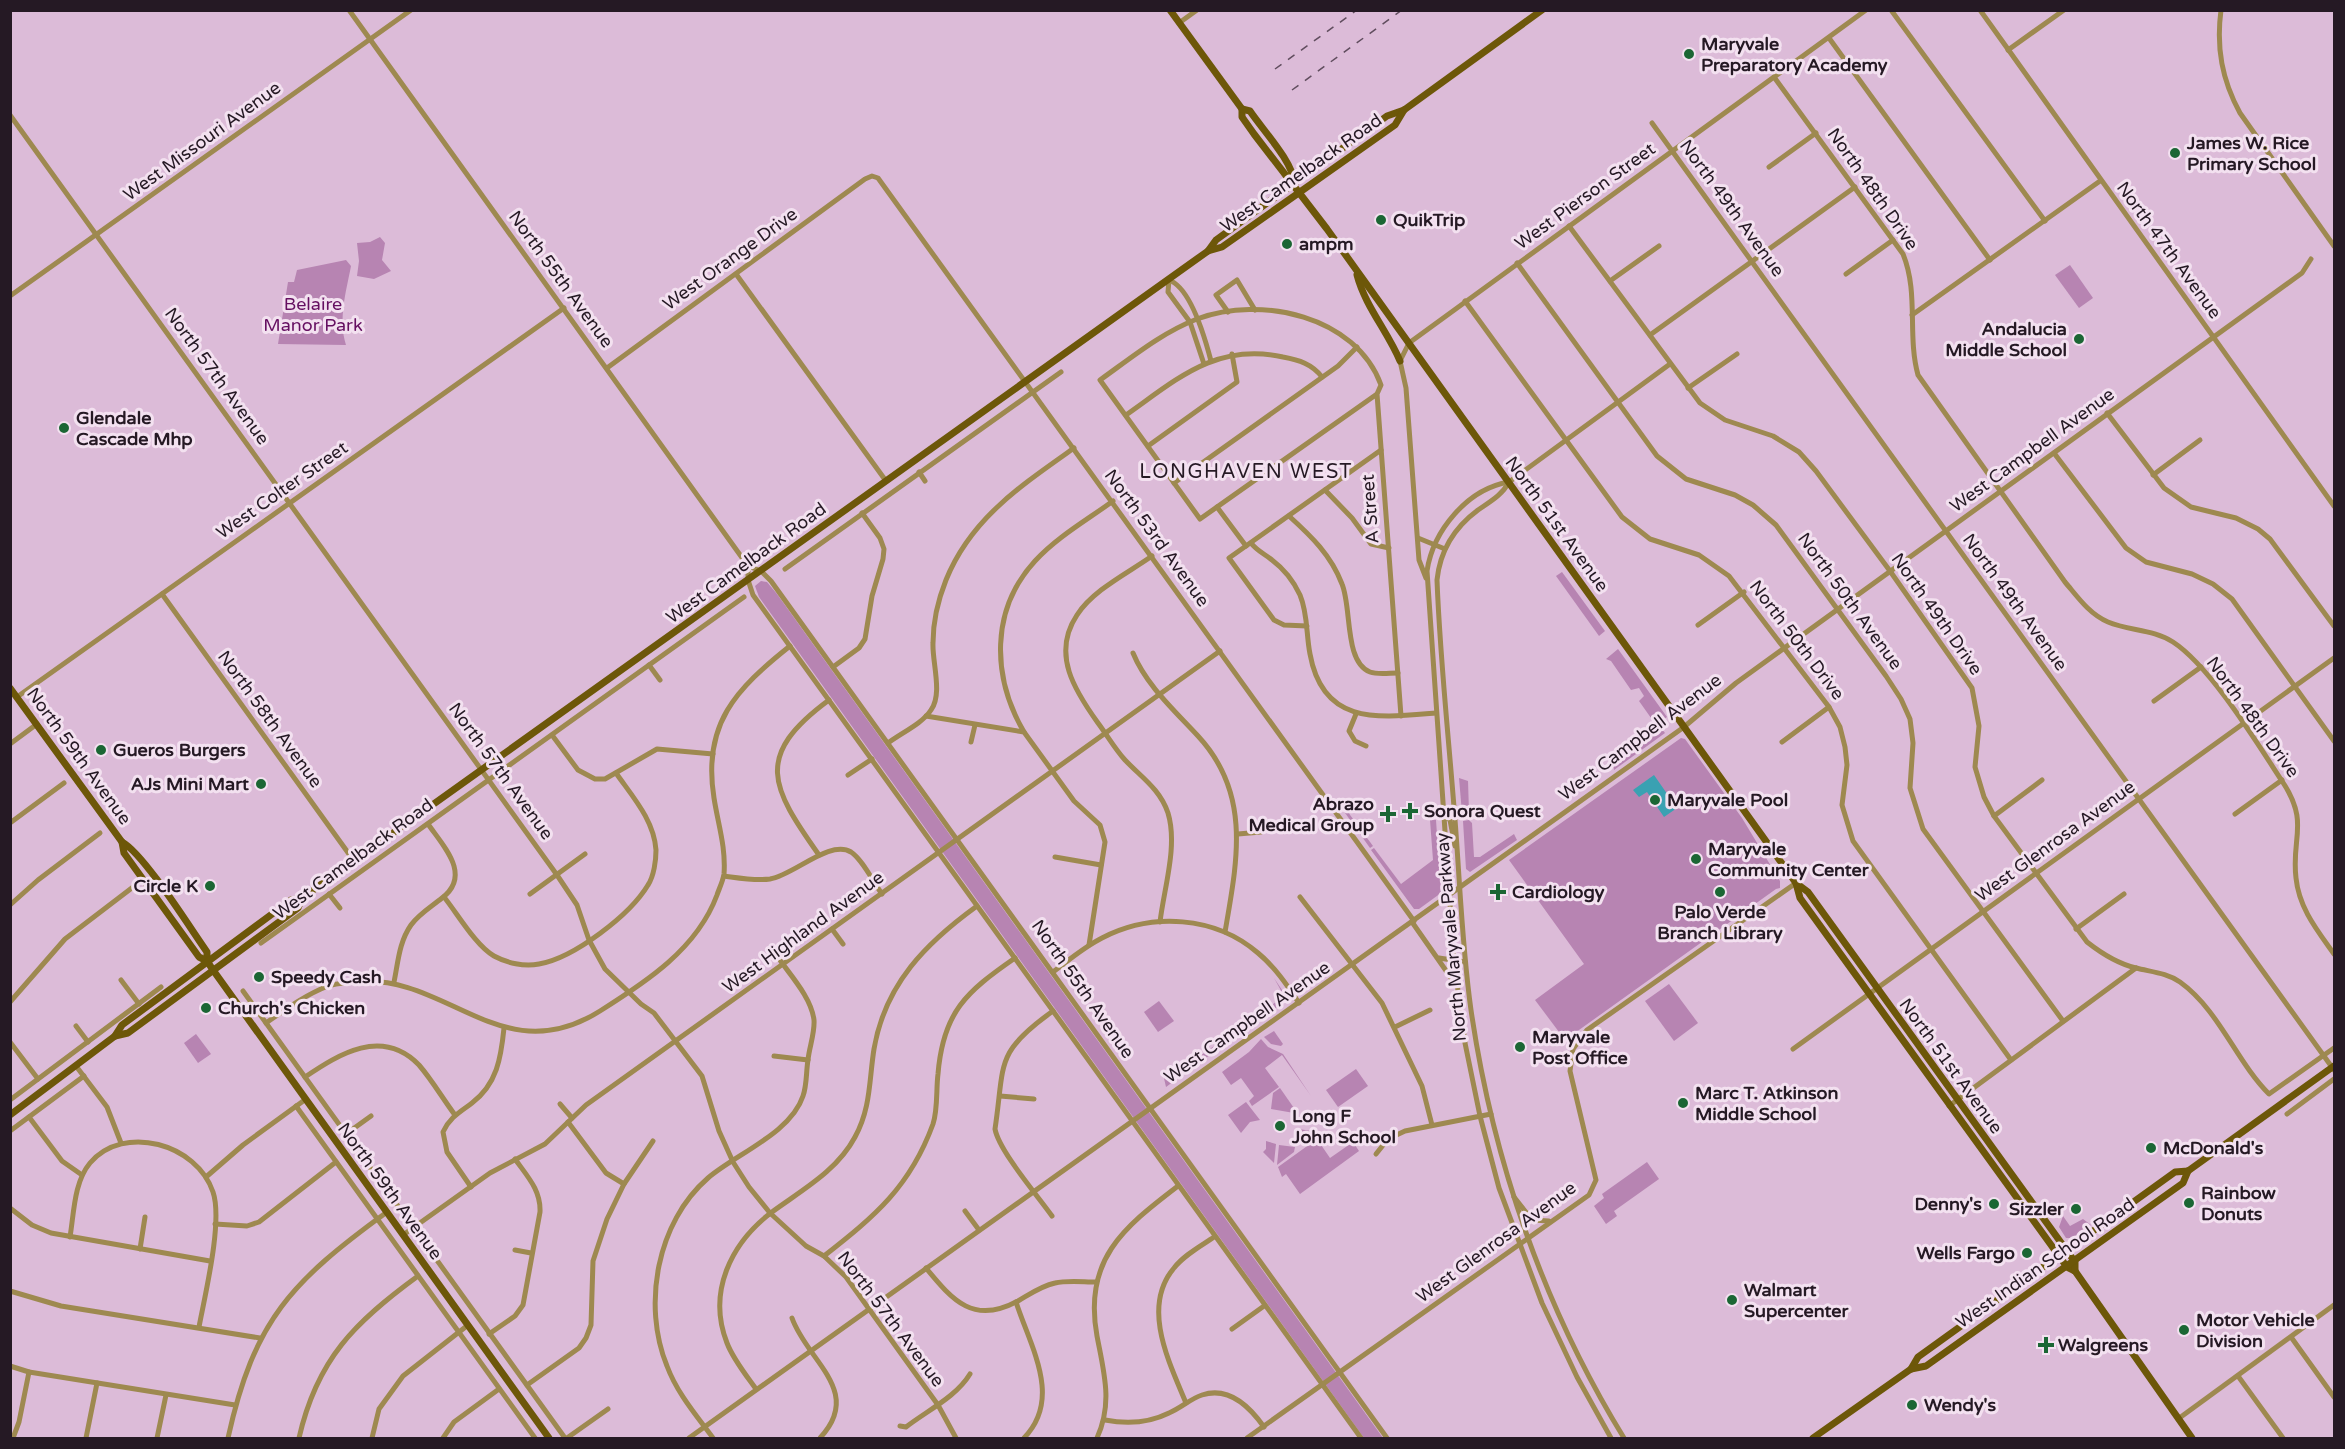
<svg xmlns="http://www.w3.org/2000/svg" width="2345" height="1449" font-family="'Varela Round',sans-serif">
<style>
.green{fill:#b784b2}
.water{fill:#3aa1b2}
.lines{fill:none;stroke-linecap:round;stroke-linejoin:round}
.minor{stroke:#9e8950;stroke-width:5}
.major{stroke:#6d5709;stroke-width:7}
.rail{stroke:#604d5e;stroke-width:1.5;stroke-dasharray:8 8;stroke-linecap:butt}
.poi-dot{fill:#1b6634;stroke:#f3e1f0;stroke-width:2}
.labels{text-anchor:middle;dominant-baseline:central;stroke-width:6;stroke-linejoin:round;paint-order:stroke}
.poi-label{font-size:18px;font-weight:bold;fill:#251924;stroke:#f3e1f0;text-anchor:start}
.street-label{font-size:18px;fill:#251924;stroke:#f3e1f0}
.park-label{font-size:18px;fill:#650f61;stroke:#f3e1f0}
.neighbourhood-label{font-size:20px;letter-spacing:1.5px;fill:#251924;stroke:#f3e1f0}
</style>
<rect width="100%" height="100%" fill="#dcbbd8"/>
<!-- green -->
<g class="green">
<polygon points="380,237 385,243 382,260 391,271 374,279 357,276 359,261 357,243 370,242"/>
<path d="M 346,260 L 351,266 C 346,292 338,319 346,345 L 278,344 L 288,282 L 294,282 L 297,270 Z"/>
<polygon points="2070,265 2093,298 2079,308 2055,275"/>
<polygon points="1562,572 1605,631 1599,636 1556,576"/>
<polygon points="761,581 767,582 777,594 1383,1438 1364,1438 759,597 755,586"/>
<polygon points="1618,649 1667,717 1656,725 1639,701 1644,696 1639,688 1631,690 1611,661 1606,659"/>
<polygon points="1661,728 1665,733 1614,770 1613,762"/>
<polygon points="1681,738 1685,739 1742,818 1780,881 1780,888 1776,889 1565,1040 1535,1000 1584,964 1509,860"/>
<polygon points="1459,778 1468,781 1469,812 1462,813"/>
<polygon points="1339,800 1373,846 1370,848 1338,803"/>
<polygon points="1430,820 1436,820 1441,893 1419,909 1414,909 1371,850 1374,848 1401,884 1433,860"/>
<polygon points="1469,820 1472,823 1474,857 1480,857 1514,834 1517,840 1470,872 1466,869 1463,821"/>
<polygon points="1274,978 1288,999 1268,1014 1265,1010 1284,996"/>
<polygon points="1669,984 1698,1023 1674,1041 1645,1001"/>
<polygon points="1159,1001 1174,1021 1158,1032 1144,1012"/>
<polygon points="1262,1011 1265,1015 1234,1038 1231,1034"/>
<polygon points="1274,1031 1283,1044 1281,1046 1271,1044 1264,1037"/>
<polygon points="196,1034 211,1054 198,1063 184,1043"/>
<polygon points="1228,1036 1231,1040 1196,1065 1193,1061"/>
<polygon points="1261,1039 1268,1047 1283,1054 1311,1096 1282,1055 1265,1068 1279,1087 1252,1106 1249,1101 1254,1096 1241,1078 1231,1085 1222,1072 1249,1052"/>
<polygon points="1190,1063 1193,1067 1166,1087 1163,1074 1167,1071 1171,1076"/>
<polygon points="1356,1069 1368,1086 1338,1107 1326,1090"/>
<polygon points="1280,1088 1296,1111 1294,1113 1271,1109 1273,1093"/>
<polygon points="1246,1102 1260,1120 1250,1122 1241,1133 1228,1115"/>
<polygon points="1299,1129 1311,1131 1315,1137 1306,1144 1297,1142"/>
<polygon points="1317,1139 1330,1158 1353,1142 1359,1151 1300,1194 1286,1174 1282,1177 1278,1167"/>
<polygon points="1266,1141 1276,1144 1274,1163 1263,1152 1266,1149"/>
<polygon points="1279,1145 1295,1147 1294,1152 1277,1165"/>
<polygon points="1647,1162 1659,1179 1614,1211 1617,1216 1606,1224 1594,1206 1604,1198 1602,1194"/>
<polygon points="2063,1216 2070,1226 2083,1219 2091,1225 2072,1238 2066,1238 2059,1227"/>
</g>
<!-- water -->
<polygon class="water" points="1654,775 1677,808 1664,817 1647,792 1639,797 1633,790"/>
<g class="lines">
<!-- minor -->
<g class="minor">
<polyline points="349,10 748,566 761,571 771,581 1387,1438"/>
<polyline points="1891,10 2045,221"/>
<polyline points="1980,10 2334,506"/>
<path d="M 2221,10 C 2216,48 2222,80 2240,113 L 2334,246"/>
<polyline points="1179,23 1197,10"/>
<polyline points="1829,38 1990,260"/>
<polyline points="2008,50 2064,10"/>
<path d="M 1774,77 L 1903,254 C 1919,293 1907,335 1918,375 L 2065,582 C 2077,596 2089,614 2108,622 C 2129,631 2153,629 2173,642 C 2210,666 2257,743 2282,781 C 2310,823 2291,837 2296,878 C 2299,908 2317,930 2334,954"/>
<polyline points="10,115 557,875 577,905 589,940 605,969 641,1004 654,1013 702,1076 719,1131 733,1162 749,1187 770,1213 806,1246 824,1256 846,1277 938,1405 956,1438"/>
<polyline points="1652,123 2334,1070"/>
<polyline points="1769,167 1816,133"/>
<path d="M 1569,226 L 1700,403 L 1725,420 L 1773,436 L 1799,452 L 1816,471 L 1890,571 L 1972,688 L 1979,726 L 1975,767 L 1984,797 L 1994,816 L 2087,942 C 2101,953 2119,964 2136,968 C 2152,972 2167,973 2180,982 C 2219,1010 2236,1061 2269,1094 L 2334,1048"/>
<polyline points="1517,263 1657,456 1686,479 1735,495 1753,505 1776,525 1886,676 1901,699 1910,719 1913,743 1910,788 1923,829 2063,1021"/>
<polyline points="736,274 886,481"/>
<polyline points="1846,274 1893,240"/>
<polyline points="1610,281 1659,246"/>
<polyline points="10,296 411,10"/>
<polyline points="1465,301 1622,517 1650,539 1699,555 1729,576 1829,707 1840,727 1845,747 1847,765 1842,805 1853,841 2011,1060"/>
<polyline points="1228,312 1216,295 1237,280 1255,310"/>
<polyline points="1912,315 2100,181"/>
<polyline points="1650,335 1855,187"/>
<path d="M 1204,364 L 1190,322 L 1168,292 L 1169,280 C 1191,288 1205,338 1211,361"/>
<polyline points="607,368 865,179 872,176 878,178 1414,921"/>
<polyline points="1688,388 1737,354"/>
<path d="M 1377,394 L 1200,519 L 1100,380 C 1131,358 1161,333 1197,319 C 1261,295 1356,316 1381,385 L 1377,394 L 1401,716"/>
<polyline points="2107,413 2164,488 2191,507 2236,518 2258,529 2270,539 2334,626"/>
<path d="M 1126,415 C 1176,380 1216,342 1283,357 C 1299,360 1312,364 1322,377"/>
<polyline points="1148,446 1237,382 1232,354"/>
<polyline points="2054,453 2126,548 2146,562 2192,574 2213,584 2232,599 2334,741"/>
<polyline points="919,472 925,481"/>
<polyline points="2153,475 2200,440"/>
<path d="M 1509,482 C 1467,489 1433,531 1427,571 L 1454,961 L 1465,1043 L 1480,1116 L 1499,1188 L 1542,1303 L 1577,1377 L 1611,1438"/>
<polyline points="1174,483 1338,366 1357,347"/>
<polyline points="1325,490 1352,518 1371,544 1389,548"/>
<polyline points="1217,507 1246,546"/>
<path d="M 1289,516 C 1311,536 1331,555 1342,584 C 1352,608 1344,662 1370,672 C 1378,675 1389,673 1398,673"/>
<polyline points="1418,538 1445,549"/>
<path d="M 1251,543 C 1257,551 1265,554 1272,560 C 1284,569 1294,582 1300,595 C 1308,614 1306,634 1310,654 C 1323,726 1379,718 1436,713"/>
<path d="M 1152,556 C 1128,573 1093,590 1077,615 C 1051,654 1075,691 1098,723 C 1107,735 1115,749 1125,760 C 1141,777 1160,789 1168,813 C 1178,846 1164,888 1160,922"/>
<polyline points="748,566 748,580 753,595 1361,1438"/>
<polyline points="785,569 1061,372"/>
<polyline points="1426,578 1419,560 1406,388 1400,361 1409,343 1866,10"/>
<polyline points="162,594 354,861"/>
<polyline points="1698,625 1744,592"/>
<polyline points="1307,626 1284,625 1274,620 1229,558 1381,450"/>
<path d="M 1133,653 C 1146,685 1175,711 1198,736 C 1252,794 1237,862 1225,932"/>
<polyline points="649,665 660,680"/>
<polyline points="833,667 859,648 865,639 872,596 883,559 884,549 880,538 862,513"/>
<polyline points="17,697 564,308"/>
<polyline points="2154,701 2201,667"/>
<polyline points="1356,714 1349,731 1355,741 1366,746"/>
<polyline points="926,716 1024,732 1074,801 1100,825 1105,842 1089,945"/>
<path d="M 1024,732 C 992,677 990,610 1035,561 C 1057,537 1087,520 1113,501"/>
<polyline points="552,735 578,770 595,779 605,779 657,749 713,754"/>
<polyline points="971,742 975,725"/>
<polyline points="1782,742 1829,707"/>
<path d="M 888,743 C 901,733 922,724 931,710 C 943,694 932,662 933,643 C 933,621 938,600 946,580 C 971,518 1022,485 1074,448"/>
<polyline points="10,744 37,724"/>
<polyline points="848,775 872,759"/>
<polyline points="2235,814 2282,780"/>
<polyline points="1443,815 1450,820 1455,846"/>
<polyline points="1994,816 2042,780"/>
<polyline points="10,823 64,783"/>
<polyline points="1238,834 1261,832"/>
<path d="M 819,855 C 771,787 753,756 829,700"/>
<polyline points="1055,857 1101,865"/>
<path d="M 724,876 C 739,878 755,881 770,879 C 794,875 830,839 851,852 C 863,860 873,882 882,894"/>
<polyline points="329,894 340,908"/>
<polyline points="530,894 585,854"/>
<path d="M 444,897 C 457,913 476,946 494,956 C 507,963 524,967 539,964 C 574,958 630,915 648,885 C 654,876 656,860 656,850 C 654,820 632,796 616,773"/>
<polyline points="1300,897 1382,1003 1422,1086 1432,1125"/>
<polyline points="10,905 38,880 100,833"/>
<polyline points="1412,922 1456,985"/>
<polyline points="832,929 843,944"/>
<polyline points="2076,929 2124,894"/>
<polyline points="261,943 744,597"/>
<polyline points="1439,958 1465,962"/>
<path d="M 1053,972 C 1069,960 1084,947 1102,938 C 1152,912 1215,916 1258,953 C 1275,967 1287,985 1299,1003"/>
<polyline points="121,980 139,1004"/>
<path d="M 394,982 C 398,963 399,942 411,925 C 419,914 431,907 442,898 C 472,875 444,847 428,824"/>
<polyline points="243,991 565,1438"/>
<polyline points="10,1002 65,939 137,884"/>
<path d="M 266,1023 C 286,1009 305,995 328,986 C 336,983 346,983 355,982 C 447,972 501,1073 600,1011 C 646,982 697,949 717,895 C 719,889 723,881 724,874 C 726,847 718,824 714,798 C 702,724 736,689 790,646"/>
<polyline points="76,1026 88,1042"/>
<polyline points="1395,1027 1430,1010"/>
<polyline points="10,1042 38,1079"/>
<polyline points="1793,1049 2334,658"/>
<polyline points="774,1056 808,1060"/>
<polyline points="76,1066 107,1107 121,1143"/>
<path d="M 305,1077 C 339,1054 382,1027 419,1065 C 432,1080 443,1099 455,1115"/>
<polyline points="1000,1096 1034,1099"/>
<polyline points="10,1100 161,987"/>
<polyline points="560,1104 572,1118"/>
<polyline points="296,1106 535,1438"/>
<polyline points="1949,1106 2136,968"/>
<polyline points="2287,1114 2334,1079"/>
<polyline points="29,1117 62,1161 82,1175"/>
<polyline points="568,1122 606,1173 624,1184"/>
<polyline points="10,1131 84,1076"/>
<polyline points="346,1134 371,1116"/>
<polyline points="1376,1154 1388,1139 1405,1131 1491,1114"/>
<polyline points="206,1177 243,1145 306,1099"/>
<path d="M 471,1187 L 447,1152 L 443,1132 C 450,1117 460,1112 472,1103 C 497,1084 501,1058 504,1028"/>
<polyline points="1514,1197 1532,1220 1549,1221"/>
<polyline points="10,1208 32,1225 51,1233 210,1261"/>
<polyline points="965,1211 979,1230"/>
<path d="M 1052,1216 C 1038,1196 999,1151 995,1129 C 1005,1063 994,1053 1053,1011"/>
<polyline points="215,1224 247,1226 259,1222 336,1162"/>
<polyline points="403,1235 490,1173 545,1144 586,1105 1220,651"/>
<path d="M 70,1237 C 74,1213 74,1182 90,1163 C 124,1123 197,1144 213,1192 C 223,1221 205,1295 199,1327"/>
<polyline points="140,1249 145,1217"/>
<polyline points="515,1250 531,1253"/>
<path d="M 824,1256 C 875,1216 910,1187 933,1124 C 938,1109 936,1089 938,1074 C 943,1012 966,992 1015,958"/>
<path d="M 926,1268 C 953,1301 974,1325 1018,1301 C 1030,1294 1041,1286 1055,1283 C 1067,1280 1083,1282 1096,1282"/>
<polyline points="10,1291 61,1306 260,1338"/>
<path d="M 1016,1302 C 1030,1346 1063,1398 1024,1438"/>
<path d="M 792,1318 C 807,1361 864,1391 820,1438"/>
<polyline points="1232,1329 1264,1306"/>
<path d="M 489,1334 L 515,1316 L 523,1305 L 540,1212 C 541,1190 527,1176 515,1159"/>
<polyline points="2291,1337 2334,1397"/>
<polyline points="10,1366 29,1372 235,1405"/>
<polyline points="2238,1376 2283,1438"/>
<polyline points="527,1385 579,1348 586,1338 591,1325 593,1261 607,1219 624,1184 653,1141"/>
<path d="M 756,1389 C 746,1375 733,1359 727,1343 C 707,1292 731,1243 772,1212 C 802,1190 837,1171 855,1137 C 871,1108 869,1080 874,1049 C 885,984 926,943 977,906"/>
<path d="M 1186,1403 C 1169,1362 1141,1307 1174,1268 C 1184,1255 1201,1246 1214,1237"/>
<polyline points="2178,1419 2334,1305"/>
<path d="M 1105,1420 C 1126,1424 1149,1423 1169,1413 C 1181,1408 1190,1399 1202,1395 C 1229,1386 1250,1407 1264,1427"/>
<path d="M 900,1426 L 906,1427 C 928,1410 956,1397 970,1374"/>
<polyline points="13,1438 19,1422 29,1372"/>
<polyline points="86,1438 97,1383"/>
<polyline points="157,1438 166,1395"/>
<path d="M 228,1438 C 254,1320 291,1282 387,1212"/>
<path d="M 299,1438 C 317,1359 355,1322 418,1276"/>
<polyline points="372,1438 379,1409 403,1376 468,1325"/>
<polyline points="443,1438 454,1422 499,1389"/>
<polyline points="567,1438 608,1409"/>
<polyline points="689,1438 1684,727 1736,683 2302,273 2311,259"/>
<path d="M 713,1438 C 696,1415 677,1393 667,1366 C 642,1305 657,1222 708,1178 C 736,1154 791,1133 803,1096 C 807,1085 806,1072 808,1060 C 809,1048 815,1033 814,1020 C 811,995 786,971 773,950"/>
<path d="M 1097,1438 C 1113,1403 1104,1373 1097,1336 C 1083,1260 1123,1228 1178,1186"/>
<polyline points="1247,1438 1589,1195 1596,1180 1570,1071 1573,1049 1587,1030 1796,883"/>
<path d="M 1624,1438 C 1544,1308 1493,1161 1471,1010 C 1462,947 1460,883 1455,820 C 1449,740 1440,660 1437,580 C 1440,551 1455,527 1478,510 C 1491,501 1502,495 1509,482 L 1670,364"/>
</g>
<!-- major -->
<g class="major">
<polyline points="1170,10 1242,109 1242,117 1254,134 1327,229 1796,883 1800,898 2067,1267 2075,1271 2192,1438"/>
<path d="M 1242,109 L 1250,111 C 1262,129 1294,163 1294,183"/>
<polyline points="1208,251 1216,240 1387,116 1404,110 1542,10"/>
<path d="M 1357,275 C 1365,306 1388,332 1400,361"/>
<path d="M 10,688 L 122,842 C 144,854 190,928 207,952 L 207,961"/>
<polyline points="122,842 124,853 199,957 207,961 213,970 549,1438"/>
<polyline points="1796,883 1808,892 2075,1262 2075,1271"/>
<polyline points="115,1036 122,1025 291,900 302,898 1208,251 1222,247 1395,125 1404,110"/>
<polyline points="10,1115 115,1036 128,1033 298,908 302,898"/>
<polyline points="1911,1369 1918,1357 2175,1172 2188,1171 2334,1066"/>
<polyline points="1813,1438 1911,1369 1926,1366 2183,1183 2188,1171"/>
</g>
<!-- rail -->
<g class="rail">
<polyline points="1275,69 1357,10"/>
<polyline points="1292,90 1402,10"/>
</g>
</g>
<!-- markers -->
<g class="poi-dot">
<circle cx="1689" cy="54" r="6"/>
<circle cx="2175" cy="153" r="6"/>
<circle cx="1381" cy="220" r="6"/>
<circle cx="1287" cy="244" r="6"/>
<circle cx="2079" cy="339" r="6"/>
<circle cx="64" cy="428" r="6"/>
<circle cx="101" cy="750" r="6"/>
<circle cx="261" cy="784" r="6"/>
<circle cx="1655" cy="800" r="6"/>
<path d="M1407 802h6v6h6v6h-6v6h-6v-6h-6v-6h6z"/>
<path d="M1385 805h6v6h6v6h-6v6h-6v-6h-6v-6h6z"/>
<circle cx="1696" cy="859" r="6"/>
<circle cx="210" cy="886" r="6"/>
<path d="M1495 883h6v6h6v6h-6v6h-6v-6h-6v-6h6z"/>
<circle cx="1720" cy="892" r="6"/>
<circle cx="259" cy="977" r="6"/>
<circle cx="206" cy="1008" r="6"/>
<circle cx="1520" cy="1047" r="6"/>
<circle cx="1683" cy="1103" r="6"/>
<circle cx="1280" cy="1126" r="6"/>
<circle cx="2151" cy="1148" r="6"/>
<circle cx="2189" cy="1203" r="6"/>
<circle cx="1994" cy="1204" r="6"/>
<circle cx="2076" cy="1209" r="6"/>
<circle cx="2027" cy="1253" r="6"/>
<circle cx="1732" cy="1300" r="6"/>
<circle cx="2184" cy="1330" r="6"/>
<path d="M2043 1336h6v6h6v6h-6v6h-6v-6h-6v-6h6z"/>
<circle cx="1912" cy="1405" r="6"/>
</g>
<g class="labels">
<!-- poi labels -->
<g class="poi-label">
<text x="1701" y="44">Maryvale<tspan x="1701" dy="21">Preparatory Academy</tspan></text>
<text x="2187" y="143">James W. Rice<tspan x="2187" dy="21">Primary School</tspan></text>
<text x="1393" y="220">QuikTrip</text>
<text x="1299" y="244">ampm</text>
<text x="2067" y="329" text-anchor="end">Andalucia<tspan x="2067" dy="21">Middle School</tspan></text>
<text x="76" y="418">Glendale<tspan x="76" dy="21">Cascade Mhp</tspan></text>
<text x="113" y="750">Gueros Burgers</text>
<text x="249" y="784" text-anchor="end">AJs Mini Mart</text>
<text x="1667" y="800">Maryvale Pool</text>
<text x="1374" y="804" text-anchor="end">Abrazo<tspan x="1374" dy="21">Medical Group</tspan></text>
<text x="1424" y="811">Sonora Quest</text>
<text x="1708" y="849">Maryvale<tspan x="1708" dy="21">Community Center</tspan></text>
<text x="198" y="886" text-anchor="end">Circle K</text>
<text x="1512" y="892">Cardiology</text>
<text x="1720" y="912" text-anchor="middle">Palo Verde<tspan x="1720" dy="21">Branch Library</tspan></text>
<text x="271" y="977">Speedy Cash</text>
<text x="218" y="1008">Church's Chicken</text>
<text x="1532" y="1037">Maryvale<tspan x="1532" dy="21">Post Office</tspan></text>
<text x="1695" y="1093">Marc T. Atkinson<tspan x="1695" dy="21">Middle School</tspan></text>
<text x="1292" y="1116">Long F<tspan x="1292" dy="21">John School</tspan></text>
<text x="2163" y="1148">McDonald's</text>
<text x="2201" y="1193">Rainbow<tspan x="2201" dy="21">Donuts</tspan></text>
<text x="1982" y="1204" text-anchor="end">Denny's</text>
<text x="2064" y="1209" text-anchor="end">Sizzler</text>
<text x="2015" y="1253" text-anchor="end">Wells Fargo</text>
<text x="1744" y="1290">Walmart<tspan x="1744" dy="21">Supercenter</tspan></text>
<text x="2196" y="1320">Motor Vehicle<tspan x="2196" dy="21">Division</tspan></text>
<text x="2058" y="1345">Walgreens</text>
<text x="1924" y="1405">Wendy's</text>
</g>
<!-- street labels -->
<g class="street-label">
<text transform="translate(202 141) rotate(-36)">West Missouri Avenue</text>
<text transform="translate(1301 173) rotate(-35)">West Camelback Road</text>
<text transform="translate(1873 189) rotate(55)">North 48th Drive</text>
<text transform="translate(1585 196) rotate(-36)">West Pierson Street</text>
<text transform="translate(1732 208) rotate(54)">North 49th Avenue</text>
<text transform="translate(2169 250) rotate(54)">North 47th Avenue</text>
<text transform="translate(730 259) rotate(-36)">West Orange Drive</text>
<text transform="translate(561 279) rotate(54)">North 55th Avenue</text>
<text transform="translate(217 376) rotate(54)">North 57th Avenue</text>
<text transform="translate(2032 450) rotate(-36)">West Campbell Avenue</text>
<text transform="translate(282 490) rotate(-35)">West Colter Street</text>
<text transform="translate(1370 509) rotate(-94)">A Street</text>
<text transform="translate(1557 524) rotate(54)">North 51st Avenue</text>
<text transform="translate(1157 538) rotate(54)">North 53rd Avenue</text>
<text transform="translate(746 563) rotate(-36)">West Camelback Road</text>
<text transform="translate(1850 601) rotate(54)">North 50th Avenue</text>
<text transform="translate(2015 602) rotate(54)">North 49th Avenue</text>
<text transform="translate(1937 614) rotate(55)">North 49th Drive</text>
<text transform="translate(1797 640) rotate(53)">North 50th Drive</text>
<text transform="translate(2253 717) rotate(54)">North 48th Drive</text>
<text transform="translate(270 719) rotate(54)">North 58th Avenue</text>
<text transform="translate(1640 737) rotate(-37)">West Campbell Avenue</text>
<text transform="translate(79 756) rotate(54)">North 59th Avenue</text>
<text transform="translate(501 771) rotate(54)">North 57th Avenue</text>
<text transform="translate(2055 841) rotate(-36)">West Glenrosa Avenue</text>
<text transform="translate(353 859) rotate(-36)">West Camelback Road</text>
<text transform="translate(803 932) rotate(-36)">West Highland Avenue</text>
<text transform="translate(1451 937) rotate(-95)">North Maryvale Parkway</text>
<text transform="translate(1083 989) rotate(55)">North 55th Avenue</text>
<text transform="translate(1247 1022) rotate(-35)">West Campbell Avenue</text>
<text transform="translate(1951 1066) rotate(54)">North 51st Avenue</text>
<text transform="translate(390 1191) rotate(54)">North 59th Avenue</text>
<text transform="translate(1496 1242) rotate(-36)">West Glenrosa Avenue</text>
<text transform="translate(2045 1263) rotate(-35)">West Indian School Road</text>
<text transform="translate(891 1319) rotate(53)">North 57th Avenue</text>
</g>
<!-- park labels -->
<g class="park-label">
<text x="313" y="304">Belaire<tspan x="313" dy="21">Manor Park</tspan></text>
</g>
<!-- neighbourhood labels -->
<g class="neighbourhood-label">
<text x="1246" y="472">LONGHAVEN WEST</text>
</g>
</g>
<!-- border -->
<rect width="2345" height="1449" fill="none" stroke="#251924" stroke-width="24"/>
</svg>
